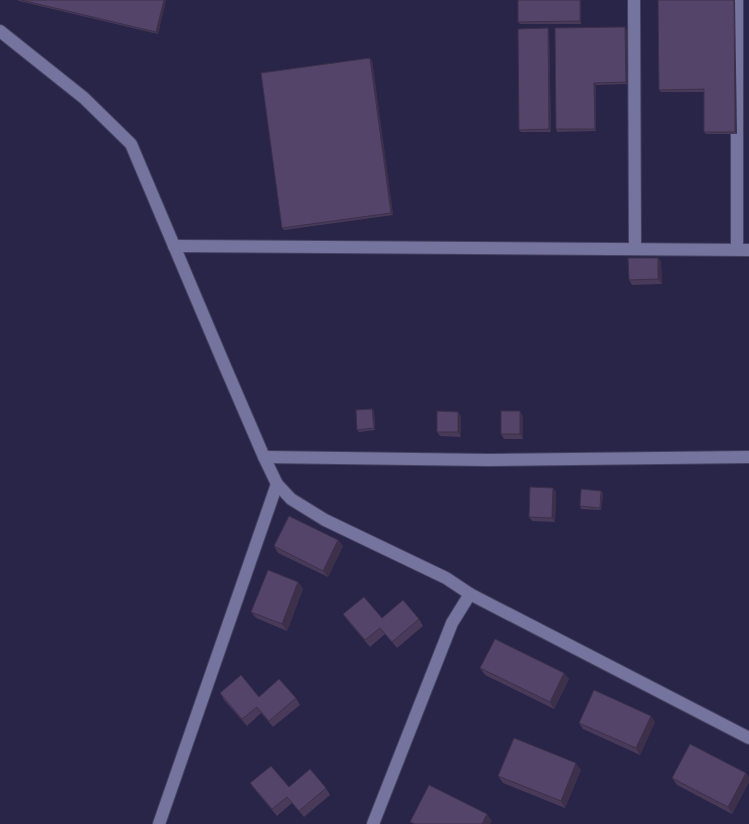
<svg xmlns="http://www.w3.org/2000/svg" width="749" height="824" font-family="Poppins,sans-serif">
<style>
.lines{fill:none;stroke-linecap:round;stroke-linejoin:round}
.minor-casing{stroke:#454160;stroke-width:14}
.minor{stroke:#75749e;stroke-width:12}
.wall{fill:#493a5a}
.shaded-wall{fill:#3c304a}
.building{fill:#554469;stroke:#3c304a}
</style>
<rect width="100%" height="100%" fill="#282549"/>
<g class="lines">
<defs>
<g id="minor">
<polyline points="634,0 635,249"/>
<polyline points="0,31 84,98 131,144 224,364 264,457 277,484 291,499 325,520 446,578 470,594 452,623 373,824"/>
<polyline points="174,246 749,250"/>
<polyline points="737,249 737,0"/>
<polyline points="264,457 489,460 749,457"/>
<polyline points="470,594 749,738"/>
<polyline points="159,824 277,484"/>
</g>
</defs>
<!-- minor casing -->
<use href="#minor" class="minor-casing"/>
<!-- minor -->
<use href="#minor" class="minor"/>
</g>
<!-- wall -->
<g class="wall">
<polygon points="18,0 166,0 158,34 19,1"/>
<polygon points="518,0 581,0 581,24 520,24 518,22"/>
<polygon points="658,0 737,134 706,134 704,132 704,92 661,92 659,90"/>
<polygon points="548,28 549,31 551,132 521,132 519,130"/>
<polygon points="627,30 627,84 596,85 596,131 557,132 556,129"/>
<polygon points="372,60 393,215 284,230 282,228"/>
<polygon points="658,258 661,262 662,284 632,285 629,280"/>
<polygon points="372,409 374,411 375,430 359,432 357,430"/>
<polygon points="461,416 461,437 440,436 437,432"/>
<polygon points="523,416 523,439 504,439 501,434"/>
<polygon points="553,488 556,492 555,522 532,521 529,517"/>
<polygon points="601,491 603,493 601,510 581,509 580,506"/>
<polygon points="338,540 343,546 328,577 278,553 274,546"/>
<polygon points="298,582 303,589 287,631 256,618 251,612"/>
<polygon points="343,614 382,618 419,619 423,626 397,648 385,634 370,647 348,621"/>
<polygon points="480,668 564,673 569,679 554,709 485,675"/>
<polygon points="220,693 259,697 296,698 300,705 273,727 261,713 247,726 224,700"/>
<polygon points="655,722 640,755 583,729 579,723"/>
<polygon points="581,770 565,808 503,783 498,776"/>
<polygon points="749,777 749,782 732,814 677,785 672,778"/>
<polygon points="250,783 289,787 326,788 330,795 304,817 292,803 277,816 255,790"/>
</g>
<!-- shaded-wall -->
<g class="shaded-wall">
<polygon points="164,0 166,0 158,34 156,32"/>
<polygon points="580,0 581,0 581,24 580,21"/>
<polygon points="734,0 735,0 737,134 735,132"/>
<polygon points="625,27 627,30 627,84 626,82"/>
<polygon points="548,28 549,31 551,132 549,129"/>
<polygon points="370,58 372,60 393,215 391,213"/>
<polygon points="594,83 596,85 596,131 595,129"/>
<polygon points="658,258 661,262 662,284 658,279"/>
<polygon points="372,409 374,411 375,430 374,428"/>
<polygon points="520,411 523,416 523,439 520,434"/>
<polygon points="458,412 461,416 461,437 458,432"/>
<polygon points="553,488 556,492 555,522 552,518"/>
<polygon points="601,491 603,493 601,510 600,508"/>
<polygon points="338,540 343,546 328,577 323,571"/>
<polygon points="298,582 303,589 287,631 282,624"/>
<polygon points="564,673 569,679 554,709 550,702"/>
<polygon points="651,716 655,722 640,755 636,748"/>
<polygon points="576,763 581,770 565,808 561,801"/>
<polygon points="746,773 749,777 749,782 732,814 728,807"/>
<polygon points="487,814 492,821 490,824 482,824"/>
</g>
<!-- building -->
<g class="building">
<polygon points="21,0 164,0 156,32"/>
<polygon points="518,0 580,0 580,21 518,22"/>
<polygon points="658,0 734,0 735,132 704,132 704,89 659,90"/>
<polygon points="625,27 626,82 594,83 595,129 556,129 555,28"/>
<polygon points="548,28 549,129 519,130 518,29"/>
<polygon points="370,58 391,213 282,228 261,73"/>
<polygon points="628,258 658,258 658,279 629,280"/>
<polygon points="372,409 374,428 357,430 356,410"/>
<polygon points="437,411 458,412 458,432 437,432"/>
<rect x="501" y="411" width="19" height="23"/>
<polygon points="530,487 553,488 552,518 529,517"/>
<polygon points="581,489 601,491 600,508 580,506"/>
<polygon points="289,516 338,540 323,571 274,546"/>
<polygon points="268,570 298,582 282,624 251,612"/>
<polygon points="364,597 382,618 403,600 419,619 392,642 380,628 365,640 343,614"/>
<polygon points="495,639 564,673 550,702 480,668"/>
<polygon points="241,675 259,697 279,679 296,698 269,721 257,707 242,719 220,693"/>
<polygon points="594,690 651,716 636,748 579,723"/>
<polygon points="514,738 576,763 561,801 498,776"/>
<polygon points="690,744 746,773 728,807 672,778"/>
<polygon points="271,766 289,787 310,769 326,788 299,811 287,797 272,809 250,783"/>
<polygon points="429,785 487,814 482,824 415,824 410,822"/>
</g>
</svg>
